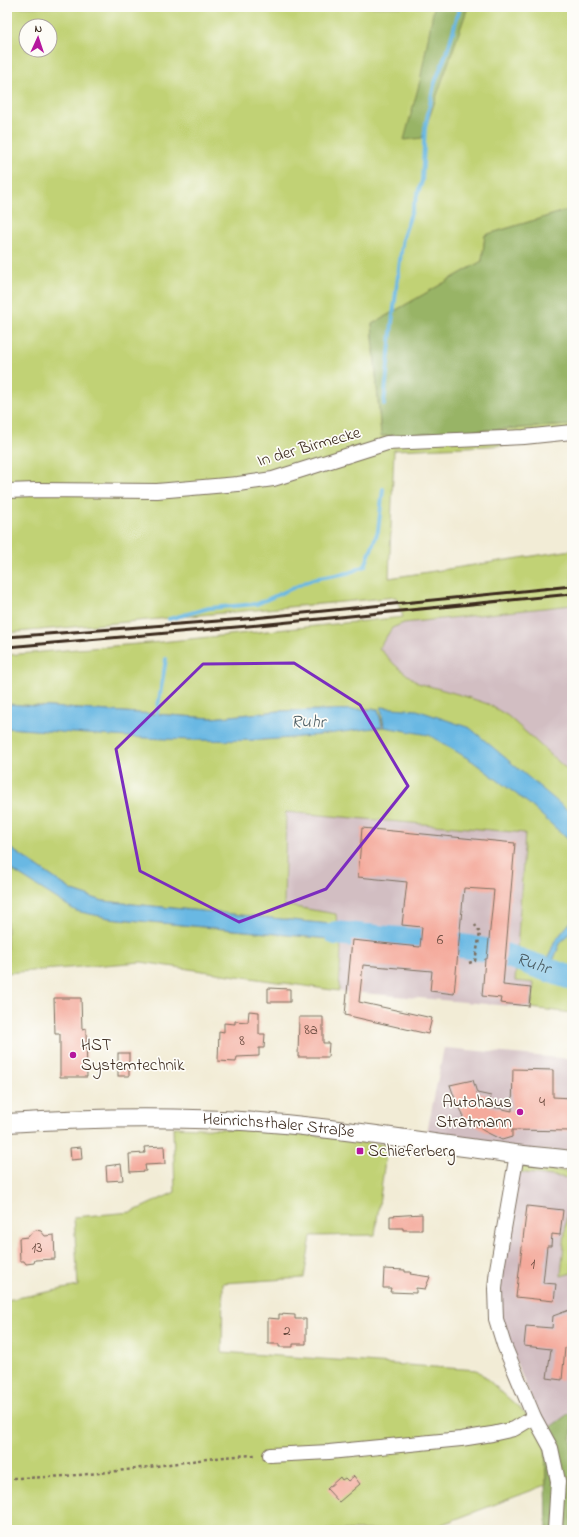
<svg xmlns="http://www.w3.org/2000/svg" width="579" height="1537" font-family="'Indie Flower',sans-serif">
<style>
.industrial{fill:#d2bec2}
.green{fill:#c1d275;stroke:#7e7e4a;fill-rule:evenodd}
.forest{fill:#98b466;stroke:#6a6f42}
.water{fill:#69b8e3;stroke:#527180}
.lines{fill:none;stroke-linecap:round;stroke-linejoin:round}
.stream{stroke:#69b8e3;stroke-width:4}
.river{stroke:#69b8e3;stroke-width:24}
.building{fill:#f4aa9c}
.minor-casing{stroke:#7b6e5e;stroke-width:16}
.major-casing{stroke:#7b6e5e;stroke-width:20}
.path{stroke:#7b6e5e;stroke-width:2.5;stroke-dasharray:3 3;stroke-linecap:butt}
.minor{stroke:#fff;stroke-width:14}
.major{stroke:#fff;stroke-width:18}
.rail{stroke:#3b2a1e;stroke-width:3}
.marked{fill:none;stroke:#7b2cbf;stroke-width:3;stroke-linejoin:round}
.poi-dot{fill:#b5179e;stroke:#fdfcf7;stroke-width:1.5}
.labels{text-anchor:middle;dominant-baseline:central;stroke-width:3.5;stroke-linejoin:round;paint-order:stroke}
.number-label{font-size:15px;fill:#694a3e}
.street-label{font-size:17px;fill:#3b2a1e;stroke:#fdfcf7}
.poi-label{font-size:17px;fill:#3b2a1e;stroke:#fdfcf7;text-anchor:start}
.water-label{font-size:18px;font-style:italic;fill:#4b5c63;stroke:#fdfcf7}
</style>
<rect width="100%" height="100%" fill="#fdfcf7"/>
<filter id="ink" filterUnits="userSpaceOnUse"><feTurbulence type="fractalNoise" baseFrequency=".025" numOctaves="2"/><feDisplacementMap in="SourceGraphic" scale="8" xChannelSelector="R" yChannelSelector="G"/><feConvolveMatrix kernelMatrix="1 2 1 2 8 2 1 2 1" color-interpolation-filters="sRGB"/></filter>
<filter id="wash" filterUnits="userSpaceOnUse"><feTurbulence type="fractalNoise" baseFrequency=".012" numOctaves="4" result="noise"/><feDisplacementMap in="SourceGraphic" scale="16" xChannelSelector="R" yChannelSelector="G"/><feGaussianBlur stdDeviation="0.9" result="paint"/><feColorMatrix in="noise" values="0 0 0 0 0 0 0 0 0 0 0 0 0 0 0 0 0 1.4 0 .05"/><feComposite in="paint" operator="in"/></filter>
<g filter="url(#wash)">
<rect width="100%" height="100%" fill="#f2ecd6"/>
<!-- industrial -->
<g class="industrial">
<polygon points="572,605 572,774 508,716 488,704 461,695 418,683 395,665 379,648 392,628 404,623"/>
<polygon points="286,812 526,833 515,980 534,983 531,1008 339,991 341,950 340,940 349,939 369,940 370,928 337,925 336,914 284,905"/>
<polygon points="444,1048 572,1059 572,1151 516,1150 427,1132"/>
<polygon points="517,1172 570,1178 561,1276 572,1273 572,1411 545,1431 500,1324 500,1270"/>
</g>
<!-- green -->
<g class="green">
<path d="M 7,7 L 572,7 L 572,209 L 485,235 L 482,261 L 372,324 L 381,436 L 572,425 L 572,440 L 537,444 L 394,450 L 389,578 L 572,550 L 572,605 L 404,623 L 392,628 L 379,648 L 395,665 L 418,683 L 461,695 L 488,704 L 508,716 L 572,774 L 572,1013 L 531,1008 L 534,983 L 515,981 L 525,833 L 286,812 L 284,905 L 336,914 L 337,925 L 103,901 L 73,891 L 7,846 L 7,728 L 206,740 L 263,740 L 382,727 L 384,728 L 378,709 L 279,711 L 212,718 L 7,704 L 7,655 L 161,642 L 403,617 L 396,597 L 7,633 ZM 26,26 L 50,26 L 50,50 L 26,50 Z"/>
<polygon points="7,867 76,910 109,918 340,940 341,950 339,991 141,962 7,973"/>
<polygon points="173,1127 283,1131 387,1145 375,1235 311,1236 304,1278 223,1283 222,1352 477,1370 545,1431 546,1485 427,1530 7,1530 7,1300 78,1286 74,1217 132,1212 175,1192"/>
<polygon points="523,1166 572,1172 572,1273 561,1276 570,1178 517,1172"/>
</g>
<!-- forest -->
<g class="forest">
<polygon points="434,7 468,7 422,138 404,140 420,81"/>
<polygon points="572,209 572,425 381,436 372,324 482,261 485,235"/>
<polygon points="572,1411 572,1530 547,1530 545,1431"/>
</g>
<!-- water -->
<g class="water">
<path d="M 7,704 L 212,718 L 279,711 L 378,709 L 382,727 C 342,732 302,738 262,740 C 177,743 91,734 7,728 Z"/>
<polygon points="381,707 417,710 470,728 572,814 572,843 528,803 472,761 429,735 384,727"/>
<polygon points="7,846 73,891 103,901 370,928 370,940 349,939 340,940 109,918 76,911 7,867"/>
<polygon points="572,920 572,930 560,944 553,961 572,968 572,990 539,978 545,958 548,959 554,942"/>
</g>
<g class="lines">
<!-- stream -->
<g class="stream">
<polyline points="384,404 392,323 403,237 422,181 425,128 434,85 448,49 460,7"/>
<polyline points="169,619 209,608 257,604 313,579 348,573 365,566 378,531 383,489"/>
<polyline points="156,718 166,659"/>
</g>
<!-- river -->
<path class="river" id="s1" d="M 336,933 C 389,939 442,940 494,952 C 520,959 546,970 572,978"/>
</g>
<g id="blocks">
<!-- building -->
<g class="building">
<polygon points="362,828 515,843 503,985 531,988 529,1006 500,1003 501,998 482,996 485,959 487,959 494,890 464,888 454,994 430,991 432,971 363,965 359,1002 432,1018 428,1034 345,1015 352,940 420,947 422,927 402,925 407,882 358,877"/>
<polygon points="268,988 290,989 290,1002 268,1002"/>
<polygon points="54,998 81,998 82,1029 86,1028 87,1077 60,1077 60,1034 55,1034"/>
<polygon points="249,1011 259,1012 259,1034 265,1034 264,1048 259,1048 259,1056 237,1057 236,1062 218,1061 219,1031 224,1032 224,1023 235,1024 235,1021 248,1022"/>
<polygon points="299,1017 323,1017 323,1043 329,1043 328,1057 298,1057"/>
<rect x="118" y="1053" width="11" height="23"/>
<polygon points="513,1069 553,1070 553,1097 572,1098 572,1131 512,1130 512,1137 502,1140 484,1131 473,1124 462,1122 463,1114 455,1099 450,1085 473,1080 477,1093 491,1096 489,1106 512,1111"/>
<polygon points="164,1146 165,1164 145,1165 146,1171 130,1172 129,1154 145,1153 144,1147"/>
<polygon points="81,1147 82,1159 71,1160 70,1148"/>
<polygon points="121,1164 123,1180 107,1181 106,1166"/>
<polygon points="527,1206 563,1210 560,1235 552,1234 551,1246 547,1246 543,1283 556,1284 554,1301 516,1297"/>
<polygon points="422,1214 422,1230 403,1230 403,1228 390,1228 390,1216"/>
<polygon points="36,1230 41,1231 45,1236 54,1235 55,1259 35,1260 34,1263 26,1264 24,1261 20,1261 19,1238 28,1237 32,1232"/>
<polygon points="384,1269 405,1270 405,1272 411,1272 410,1274 430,1277 425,1289 416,1288 416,1293 390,1292 391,1288 383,1288"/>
<polygon points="572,1309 572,1345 565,1348 562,1380 547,1378 551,1349 524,1346 526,1326 552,1328 553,1316"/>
<polygon points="279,1314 295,1315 295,1319 306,1319 306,1344 293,1344 293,1347 279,1347 279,1344 268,1344 268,1318 279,1319"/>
<polygon points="354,1476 360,1484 339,1502 327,1489 340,1477 342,1480 345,1478 348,1481"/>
</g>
</g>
</g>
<g filter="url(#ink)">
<use href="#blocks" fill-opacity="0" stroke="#7b6e5e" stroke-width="1"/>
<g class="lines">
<defs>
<g id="minor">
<polyline points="7,491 36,490 157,491 238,484 273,479 387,443 524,437 572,432"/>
<polyline points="517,1154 497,1269 495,1289 496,1319 504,1345 534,1417 551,1448 558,1481 555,1530"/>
<polyline points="270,1455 329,1452 461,1439 492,1434 514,1429 534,1417"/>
</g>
<g id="major">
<path id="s2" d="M 7,1123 C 95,1117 184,1116 272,1123 C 347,1129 420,1142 494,1151 C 520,1155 546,1157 572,1160"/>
</g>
</defs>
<!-- minor casing -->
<use href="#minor" class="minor-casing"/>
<!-- major casing -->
<use href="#major" class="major-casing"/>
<!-- path -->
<g class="path">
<polyline points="469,963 475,961 480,933 475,925"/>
<path d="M 7,1478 C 52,1478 97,1474 141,1468 C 180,1463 218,1456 257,1455"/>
</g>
<!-- minor -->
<use href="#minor" class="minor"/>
<!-- major -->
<use href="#major" class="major"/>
<!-- rail -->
<g class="rail">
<polyline points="7,637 245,619 572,586"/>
<polyline points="7,647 248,626 572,594"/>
</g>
</g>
</g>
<!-- marked area -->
<path class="marked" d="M 294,663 L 360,705 L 408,786 L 326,889 L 239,922 L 140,871 L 116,749 L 203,664 Z"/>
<!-- markers -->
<g class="poi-dot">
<circle cx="73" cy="1055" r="4"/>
<circle cx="520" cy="1112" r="4"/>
<rect x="356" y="1147" width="8" height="8" rx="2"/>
</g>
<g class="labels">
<!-- number labels -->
<g class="number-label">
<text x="440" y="940">6</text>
<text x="311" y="1030">8a</text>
<text x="242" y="1041">8</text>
<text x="542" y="1102">4</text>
<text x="37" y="1248">13</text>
<text x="533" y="1264">1</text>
<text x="287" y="1331">2</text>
</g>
<!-- street labels -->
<g class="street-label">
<text transform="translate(309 447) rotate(-16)">In der Birmecke</text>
<text stroke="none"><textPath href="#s2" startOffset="272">Heinrichsthaler Straße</textPath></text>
</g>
<!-- poi labels -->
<g class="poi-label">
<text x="81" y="1045">HST<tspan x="81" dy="20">Systemtechnik</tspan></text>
<text x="512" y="1102" text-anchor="end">Autohaus<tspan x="512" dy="20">Stratmann</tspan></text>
<text x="368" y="1151">Schieferberg</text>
</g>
<!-- water labels -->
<g class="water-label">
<text transform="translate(308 723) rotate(1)">Ruhr</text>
<text stroke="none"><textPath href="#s1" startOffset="200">Ruhr</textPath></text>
</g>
</g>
<!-- margin -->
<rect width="579" height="1537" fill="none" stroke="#fdfcf7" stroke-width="24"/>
<!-- north arrow -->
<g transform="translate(38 38) rotate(3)"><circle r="19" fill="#fdfcf7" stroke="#afa8a0"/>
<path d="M0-3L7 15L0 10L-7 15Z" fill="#b5179e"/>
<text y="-6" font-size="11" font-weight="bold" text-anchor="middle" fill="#3b2a1e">N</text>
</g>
</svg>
